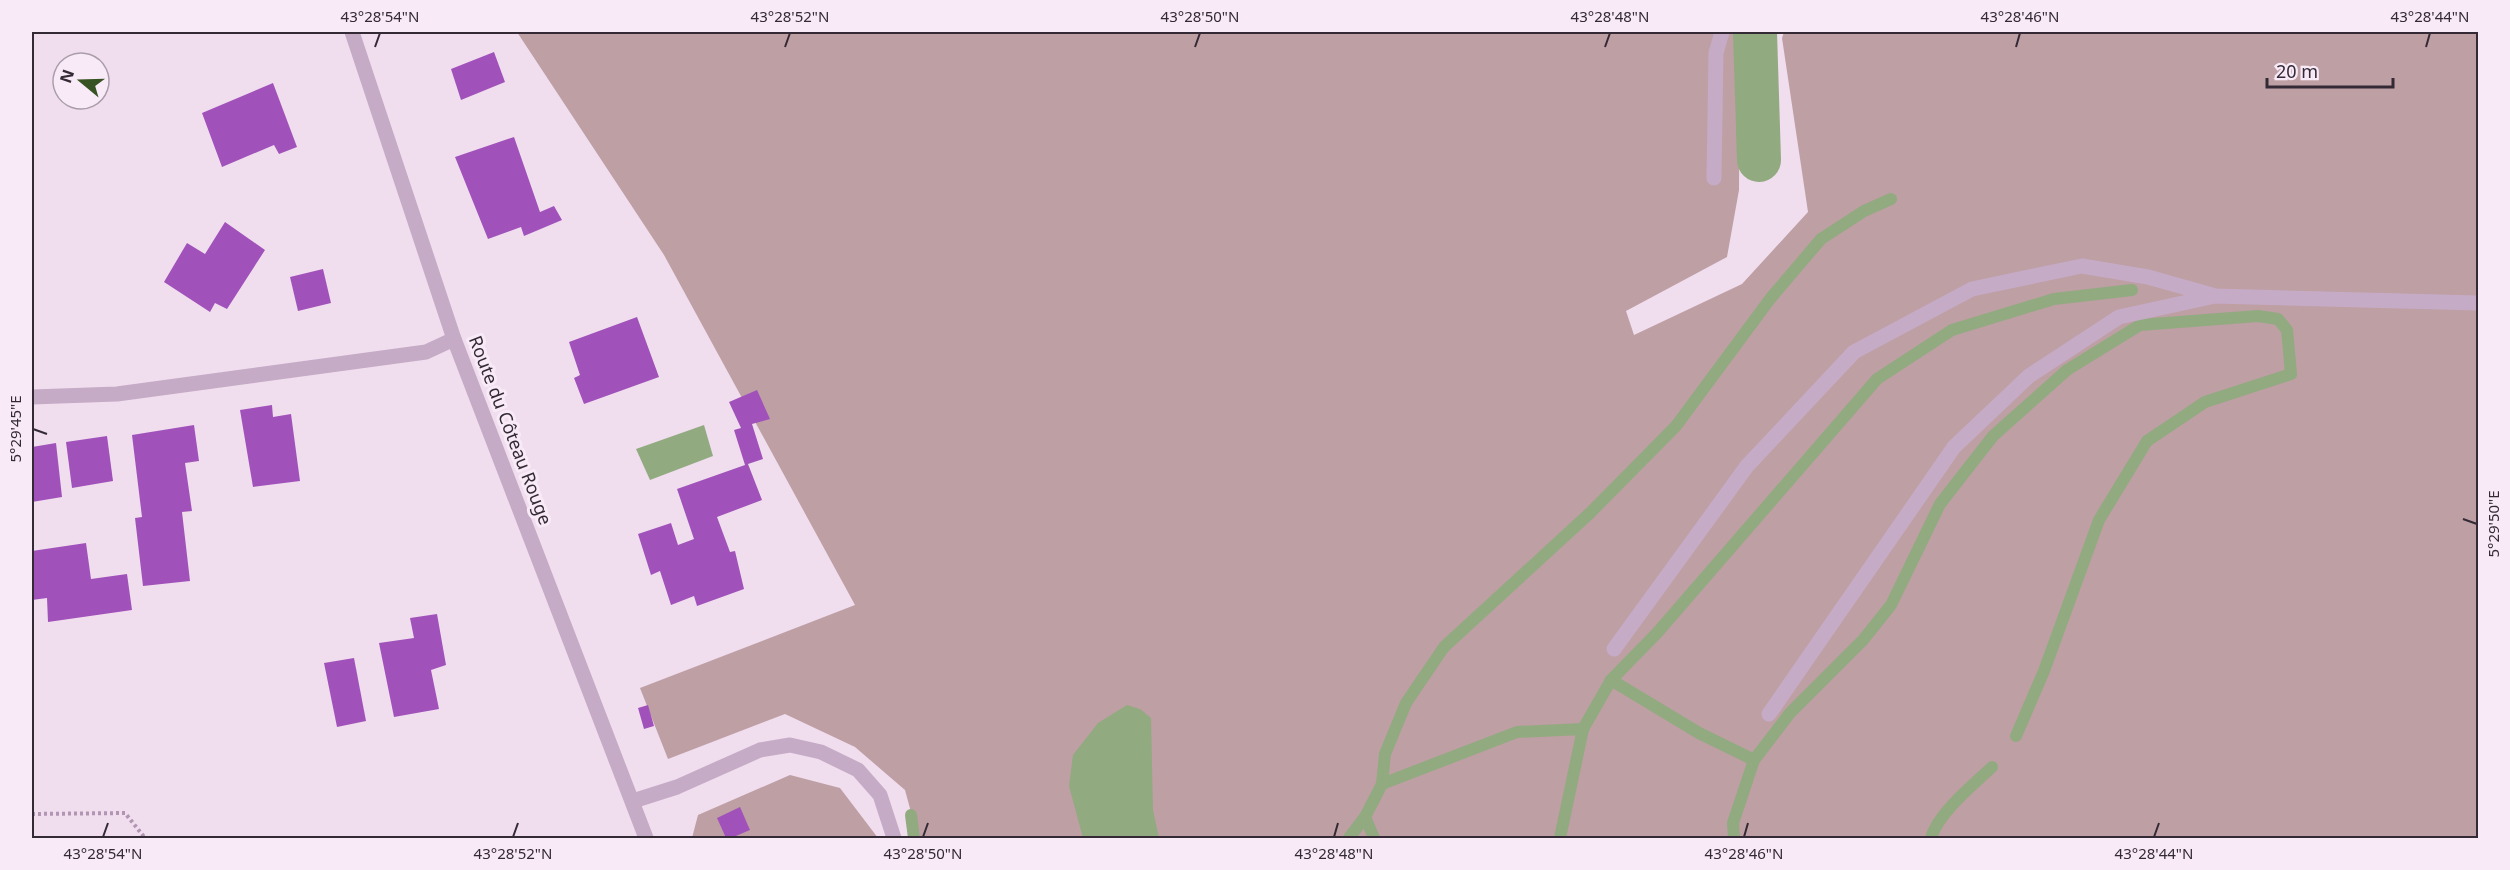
<svg xmlns="http://www.w3.org/2000/svg" width="2510" height="870" font-family="'Noto Sans',sans-serif">
<style>
.green{fill:#be9fa4}
.water{fill:#92aa80}
.lines{fill:none;stroke-linecap:round;stroke-linejoin:round}
.stream{stroke:#92aa80;stroke-width:12}
.canal{stroke:#92aa80;stroke-width:44}
.building{fill:#a152ba}
.path{stroke:#b195b3;stroke-width:4;stroke-dasharray:3 3;stroke-linecap:butt}
.service{stroke:#c6abc7;stroke-width:15}
.minor{stroke:#c6abc7;stroke-width:15}
.tertiary{stroke:#c6abc7;stroke-width:15}
.ticks{fill:none;stroke:#342a36;stroke-width:2}
.labels{text-anchor:middle;dominant-baseline:central;stroke-width:6;stroke-linejoin:round;paint-order:stroke}
.street-label{font-size:18px;fill:#342a36;stroke:#f8eaf7}
.neatline{fill:none;stroke:#342a36;stroke-width:2}
.ticks-label{font-size:15px;text-anchor:middle;fill:#342a36}
</style>
<rect width="100%" height="100%" fill="#f0deef"/>
<!-- green -->
<g class="green">
<polygon points="517,32 1740,32 1739,190 1727,257 1626,311 1634,335 1742,284 1808,212 1782,38 1784,32 2478,32 2478,838 918,838 905,790 855,747 785,714 668,759 640,688 855,605 664,255"/>
<polygon points="790,775 840,788 878,838 692,838 698,815"/>
</g>
<!-- water -->
<g class="water">
<polygon points="704,425 713,456 650,480 636,449"/>
<polygon points="1127,705 1140,709 1151,718 1153,810 1159,838 1083,838 1069,786 1073,755 1098,723"/>
</g>
<g class="lines">
<!-- stream -->
<g class="stream">
<polyline points="1611,680 1699,733 1754,760 1790,713 1863,640 1891,605 1940,504 1993,436 2067,370 2140,325 2258,316 2278,319 2287,330 2291,374 2205,402 2147,441 2099,520 2044,671 2016,736"/>
<polyline points="1382,784 1385,754 1406,703 1444,647 1590,513 1676,426 1770,299 1821,239 1864,211 1891,199"/>
<polyline points="911,815 914,838"/>
<polyline points="1365,817 1374,838"/>
<polyline points="1349,838 1365,817 1382,784 1517,732 1583,729 1611,680 1657,633 1877,379 1952,330 2054,299 2132,290"/>
<polyline points="1560,838 1583,729"/>
<polyline points="1734,838 1733,823 1754,760"/>
<path d="M 1931,838 C 1938,813 1973,785 1992,767"/>
</g>
<!-- canal -->
<polyline class="canal" points="1755,32 1759,160"/>
</g>
<!-- building -->
<g class="building">
<polygon points="494,52 505,82 461,100 451,69"/>
<polygon points="273,83 297,147 279,154 274,145 222,167 202,113"/>
<polygon points="514,137 540,212 554,206 562,220 524,236 521,227 488,239 455,157"/>
<polygon points="225,222 265,250 227,309 215,303 210,312 164,282 187,243 205,254"/>
<polygon points="323,269 331,303 298,311 290,277"/>
<polygon points="637,317 659,377 584,404 574,378 580,375 569,342"/>
<polygon points="757,390 770,419 752,424 763,459 748,464 762,500 717,517 730,552 735,551 744,589 697,606 694,596 671,605 660,571 651,575 638,534 671,523 678,545 694,539 677,489 745,465 734,430 741,428 729,402"/>
<polygon points="272,405 273,417 291,414 300,481 253,487 240,410"/>
<polygon points="194,425 199,461 185,463 192,511 182,512 190,581 143,586 135,518 142,517 132,435"/>
<polygon points="107,436 113,481 72,488 66,442"/>
<polygon points="56,443 62,497 32,502 32,447"/>
<polygon points="86,543 91,579 127,574 132,610 48,622 47,598 32,600 32,551"/>
<polygon points="437,614 446,665 431,670 439,709 394,717 379,643 414,638 410,618"/>
<polygon points="354,658 366,721 337,727 324,663"/>
<polygon points="648,705 654,726 644,729 638,708"/>
<polygon points="740,807 750,830 731,838 726,838 717,818"/>
</g>
<g class="lines">
<!-- path -->
<polyline class="path" points="32,814 125,813 145,838"/>
<!-- service -->
<g class="service">
<polyline points="1714,178 1716,53 1722,32"/>
<polyline points="1614,649 1747,466 1854,352 1972,289 2082,266 2148,277 2212,295"/>
<polyline points="1769,714 1954,447 2029,376 2119,317 2215,296 2478,303"/>
</g>
<!-- minor -->
<g class="minor">
<polyline points="32,397 117,394 426,352 454,339"/>
<polyline points="633,801 677,787 760,750 790,745 821,752 858,770 880,795 894,838"/>
</g>
<!-- tertiary -->
<polyline class="tertiary" points="352,32 454,339 646,838"/>
</g>
<!-- ticks -->
<path class="ticks" d="M 375,47 L 380,33M 785,47 L 790,33M 1195,47 L 1200,33M 1605,47 L 1610,33M 2016,47 L 2020,33M 2426,47 L 2430,33M 33,429 L 47,434M 2463,519 L 2477,524M 103,837 L 108,823M 513,837 L 518,823M 923,837 L 928,823M 1334,837 L 1338,823M 1744,837 L 1748,823M 2154,837 L 2159,823"/>
<g class="labels">
<!-- street labels -->
<g class="street-label">
<text transform="translate(511 430) rotate(69)">Route du Côteau Rouge</text>
</g>
</g>
<!-- border -->
<rect width="2510" height="870" fill="none" stroke="#f8eaf7" stroke-width="66"/>
<!-- north arrow -->
<g transform="translate(81 81) rotate(289)"><circle r="28" fill="#f8eaf7" stroke="#aa9daa" stroke-width="1.5"/>
<path d="M0-4.5L10 22L0 15L-10 22Z" fill="#375323"/>
<text y="-9" font-size="16" font-weight="bold" text-anchor="middle" fill="#342a36">N</text>
</g>
<!-- scale -->
<path d="M2267 78v9h126v-9" fill="none" stroke="#342a36" stroke-width="3"/>
<text x="2276" y="78" font-size="18" fill="#342a36" stroke="#f8eaf7" stroke-width="4.5" paint-order="stroke">20 m</text>
<rect x="33" y="33" width="2444" height="804" class="neatline"/>
<g class="ticks-label">
<text x="380" y="22">43°28'54"N</text>
<text x="790" y="22">43°28'52"N</text>
<text x="1200" y="22">43°28'50"N</text>
<text x="1610" y="22">43°28'48"N</text>
<text x="2020" y="22">43°28'46"N</text>
<text x="2430" y="22">43°28'44"N</text>
<text transform="translate(16 429) rotate(-90)" y="5">5°29'45"E</text>
<text transform="translate(2494 524) rotate(-90)" y="5">5°29'50"E</text>
<text x="103" y="859">43°28'54"N</text>
<text x="513" y="859">43°28'52"N</text>
<text x="923" y="859">43°28'50"N</text>
<text x="1334" y="859">43°28'48"N</text>
<text x="1744" y="859">43°28'46"N</text>
<text x="2154" y="859">43°28'44"N</text>
</g>
</svg>
